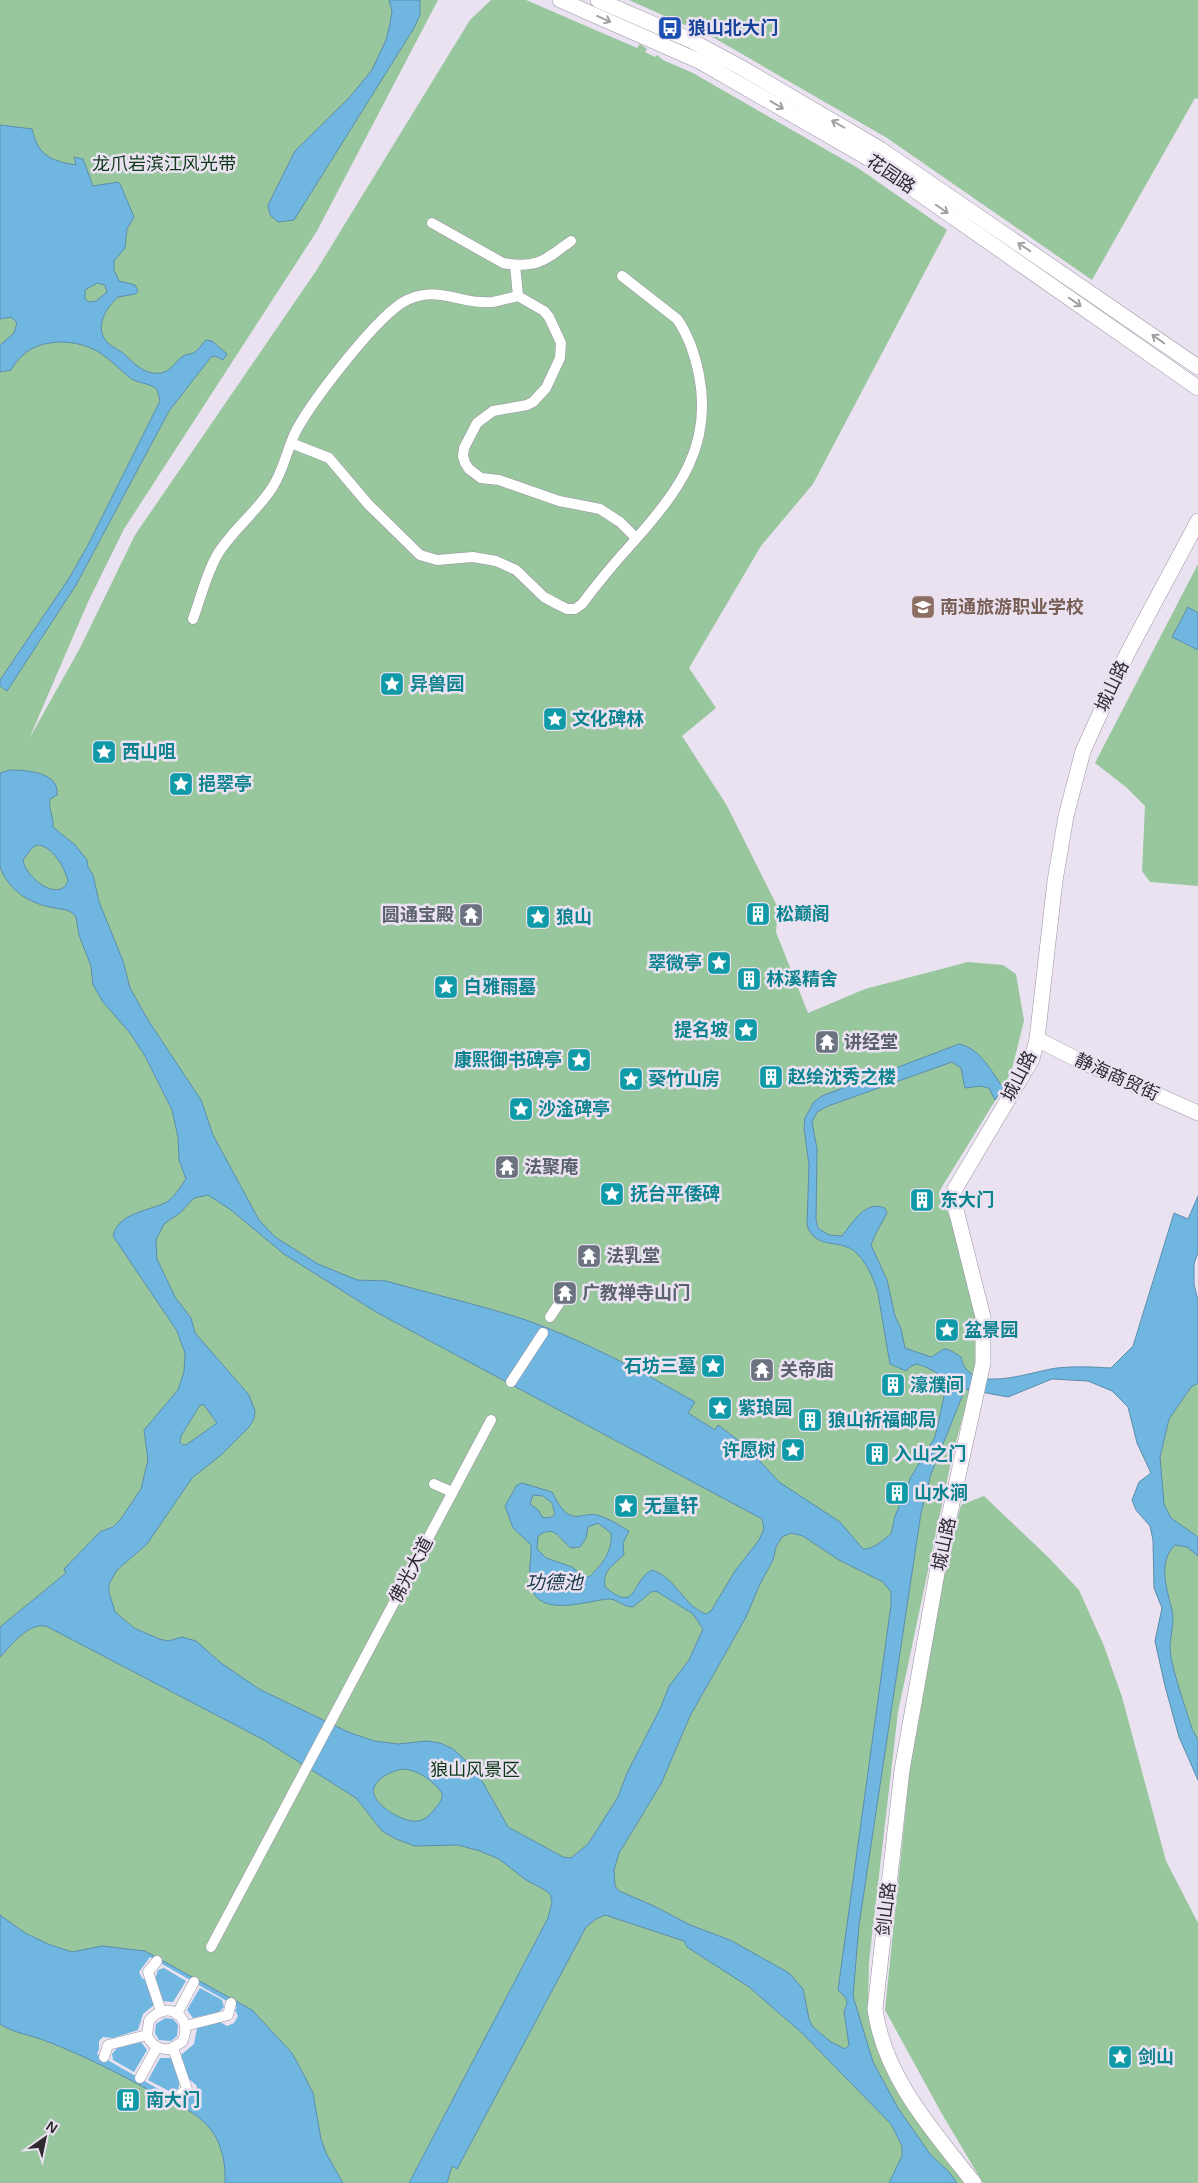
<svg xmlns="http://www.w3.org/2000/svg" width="1198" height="2183" font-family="Helvetica,'Noto Sans SC',sans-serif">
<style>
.green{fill:#98c69d}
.water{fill:#6fb7e1;stroke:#5c8dac;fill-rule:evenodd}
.pier{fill:#eae2f1;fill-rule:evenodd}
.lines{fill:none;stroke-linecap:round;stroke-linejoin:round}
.street-tunnel{stroke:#c4bdca;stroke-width:10;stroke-dasharray:10 5;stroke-linecap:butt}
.street-casing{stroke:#9b93a1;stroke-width:11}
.secondary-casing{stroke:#9b93a1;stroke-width:16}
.street{stroke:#fff;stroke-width:10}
.secondary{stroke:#fff;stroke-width:15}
.oneway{stroke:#a19fa2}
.labels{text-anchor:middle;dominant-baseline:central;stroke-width:5;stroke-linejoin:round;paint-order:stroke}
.transit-label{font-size:18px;font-weight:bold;fill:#164399;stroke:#eae2f1;text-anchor:start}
.park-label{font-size:18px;fill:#0d3918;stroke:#eae2f1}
.street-label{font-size:18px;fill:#2e2a30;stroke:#eae2f1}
.education-label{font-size:18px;font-weight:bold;fill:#785e54;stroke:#eae2f1;text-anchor:start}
.culture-label{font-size:18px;font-weight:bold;fill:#0d838f;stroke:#eae2f1;text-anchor:start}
.worship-label{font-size:18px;font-weight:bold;fill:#5b616d;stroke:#eae2f1;text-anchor:start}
.water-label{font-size:19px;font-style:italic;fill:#18384a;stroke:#eae2f1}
</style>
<rect width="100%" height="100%" fill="#eae2f1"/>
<!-- green -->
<g class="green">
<polygon points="0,0 438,0 317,231 124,529 88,602 29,739 80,648 135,535 316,271 470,20 491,0 526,0 637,48 640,44 647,49 645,52 655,57 657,55 663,60 693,73 858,168 947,230 813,484 761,546 689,668 716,708 682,736 726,804 778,908 776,932 808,1013 865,989 968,962 1003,965 1016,974 1024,1021 1012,1069 1003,1088 940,1190 957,1238 978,1320 975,1372 952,1457 898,1712 869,1962 868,2007 874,2040 891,2077 966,2183 0,2183"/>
<polygon points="629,0 1198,0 1198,99 1195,98 1092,280 887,138 716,39"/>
<polygon points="1198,564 1198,886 1150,882 1142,871 1145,806 1126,787 1095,763"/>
<polygon points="1198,1383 1198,1780 1179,1737 1165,1686 1155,1641 1162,1608 1154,1588 1153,1540 1150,1526 1136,1510 1132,1500 1139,1482 1151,1473 1160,1457 1169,1419 1191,1387"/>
<polygon points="984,1496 1050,1559 1079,1590 1104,1646 1122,1697 1166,1861 1198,1923 1198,2183 983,2183 942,2114 885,2010 910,1767 947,1557 961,1505"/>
</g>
<!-- water -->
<g class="water">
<polygon points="389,0 420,0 420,15 414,28 294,220 278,222 270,215 268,205 295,151 349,98 372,70 386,40 390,24 392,11"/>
<path d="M 0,125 L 32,129 C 38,155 50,161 76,165 L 74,157 L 83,159 L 93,186 L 118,182 L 121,186 L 134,217 L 127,229 L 125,248 L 114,261 L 114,270 L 119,281 L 135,285 L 138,291 L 135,294 L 118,297 C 106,308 93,328 108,343 C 113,348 120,350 124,354 C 135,364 144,375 161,373 C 171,371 175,362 182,357 C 185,354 189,355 193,353 C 198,351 202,344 206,340 L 212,341 L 227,354 L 223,360 L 215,356 L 211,357 L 169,411 L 76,585 L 7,691 L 0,686 L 0,680 L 68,580 L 88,545 L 160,401 L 157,389 C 148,382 137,384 129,377 C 118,368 106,355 93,349 C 72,339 40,339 23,355 C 18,359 14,365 11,370 L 0,372 L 0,345 L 14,333 L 17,323 L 11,317 L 0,319 ZM 97,283 L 105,285 L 107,292 L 96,301 L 89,302 L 85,299 L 85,290 Z"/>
<polygon points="1188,607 1198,613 1198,650 1172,637"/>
<path d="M 10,770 C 26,770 60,772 57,795 L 50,799 C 48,809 54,817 53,827 L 75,845 L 87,860 L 88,867 L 93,875 L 99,902 L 123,961 L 130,988 L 148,1020 L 201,1100 L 213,1135 L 259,1220 L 275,1237 L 318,1264 L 357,1280 L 386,1281 C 432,1294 480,1305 526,1320 C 585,1341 641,1371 695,1402 L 688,1413 L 715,1430 L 718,1425 L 747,1447 L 779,1482 L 840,1522 L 863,1549 C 873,1550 883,1540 891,1534 L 895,1516 L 911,1477 L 935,1437 L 945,1392 L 942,1380 L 937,1373 L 926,1367 L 917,1364 L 911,1366 L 906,1371 L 890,1364 L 878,1294 C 875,1280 865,1259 853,1250 C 835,1239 815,1249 807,1225 L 809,1165 L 804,1128 L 805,1118 L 814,1102 L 822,1096 L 959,1044 C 980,1048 992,1072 1003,1088 L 995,1100 L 989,1088 L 980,1086 L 965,1088 L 961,1068 L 952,1062 L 828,1106 L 817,1112 L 812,1122 L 817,1149 L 816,1220 L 818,1228 L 829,1235 L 842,1236 C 853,1222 865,1200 885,1208 L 887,1213 L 875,1235 L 871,1245 L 887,1280 L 895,1316 L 901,1329 L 905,1348 L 931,1357 C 947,1349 941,1344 961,1357 C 968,1397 1032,1371 1057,1368 C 1075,1366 1094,1367 1111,1368 L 1133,1346 L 1174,1213 L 1188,1219 L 1198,1196 L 1198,1252 L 1194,1264 L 1194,1284 L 1198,1301 L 1198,1383 L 1191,1387 L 1169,1419 L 1160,1457 L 1164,1504 L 1171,1518 L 1198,1537 L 1198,1556 L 1187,1547 L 1175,1545 C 1157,1563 1167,1589 1172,1610 C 1175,1622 1170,1636 1170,1648 C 1171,1669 1186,1708 1192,1729 L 1198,1740 L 1198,1780 L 1179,1737 L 1165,1686 L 1155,1641 L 1162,1608 L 1154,1588 L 1153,1540 L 1150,1526 L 1136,1510 L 1132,1500 L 1139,1482 L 1151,1473 L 1137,1443 L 1128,1407 L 1112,1391 L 1088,1381 L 1052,1379 L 1008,1397 L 965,1389 L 931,1474 L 921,1513 L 859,1925 L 853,1996 L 873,2062 L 898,2108 L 930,2154 L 949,2172 L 957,2183 L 889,2183 L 902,2156 L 902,2146 L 891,2124 L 802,2033 L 749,1987 L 687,1947 L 684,1941 L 605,1915 L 596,1919 L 586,1927 L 457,2169 L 452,2166 L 447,2183 L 409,2183 L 548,1918 L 552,1902 L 550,1894 L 545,1890 L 526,1880 L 499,1859 L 480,1851 L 458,1845 L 415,1846 L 396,1839 L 382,1831 L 356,1798 L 264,1740 L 46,1626 C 27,1623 12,1645 0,1657 L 0,1627 L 66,1573 L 64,1569 L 100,1532 L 113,1527 L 120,1520 L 141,1489 L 148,1460 L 144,1430 L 178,1390 L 184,1372 L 185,1353 L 177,1331 L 113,1236 C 118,1213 148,1211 165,1203 C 174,1198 180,1187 186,1179 L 179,1160 L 178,1137 L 172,1110 L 145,1056 L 130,1033 L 103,1002 L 93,985 L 91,966 L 79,935 L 76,917 C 70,909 64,910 55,908 C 30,904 9,891 0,867 L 0,773 ZM 37,845 C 52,845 65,868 68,881 C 59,904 25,877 23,860 L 32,848 ZM 208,1195 L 231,1210 L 284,1254 L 376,1312 L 762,1519 L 764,1529 L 759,1540 L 735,1571 L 711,1611 L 706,1614 C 681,1604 678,1579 652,1570 C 630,1582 638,1614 605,1587 C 602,1569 614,1566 624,1554 L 623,1543 L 629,1531 C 620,1526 610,1519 600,1516 C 593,1513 588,1515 580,1516 C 565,1519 558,1503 552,1492 L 522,1483 L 517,1485 L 505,1506 L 513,1528 L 531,1545 C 532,1558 527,1574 531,1587 C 540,1618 586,1601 608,1599 C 616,1598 623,1607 633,1607 L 651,1592 L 656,1591 L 693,1614 L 703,1629 L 689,1660 L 669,1686 L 661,1707 L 627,1773 L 618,1797 L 588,1844 L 571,1858 L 563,1857 L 508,1827 L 482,1781 L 464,1759 L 453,1749 L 440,1743 L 427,1741 L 398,1744 L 374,1741 L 348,1732 L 259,1689 L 221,1663 L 196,1641 L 182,1637 L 168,1641 L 159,1639 L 134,1628 L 115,1612 L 109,1592 L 109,1584 L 117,1570 L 147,1544 L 192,1478 L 221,1455 L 249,1427 L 254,1419 L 255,1411 L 249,1395 L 195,1333 L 191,1318 L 175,1297 L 157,1259 L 156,1240 L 164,1224 L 180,1213 L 194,1198 ZM 200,1405 L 204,1405 L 217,1423 L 186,1445 L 183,1445 L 180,1442 L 181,1436 ZM 533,1495 L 543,1496 L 552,1503 L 555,1514 L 552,1517 L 543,1518 L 538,1510 L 530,1504 ZM 598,1523 L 611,1533 C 613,1551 602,1565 589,1577 L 583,1576 L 572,1567 L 546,1558 L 537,1549 L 538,1536 C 555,1524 558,1538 571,1548 L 580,1547 L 586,1538 L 588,1527 ZM 791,1533 L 803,1536 L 839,1560 L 883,1582 L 891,1592 L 891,1605 L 838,1990 L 846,1998 L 847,2003 L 844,2012 L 849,2045 L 845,2049 L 831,2042 L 813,2027 L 809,2019 L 803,1989 L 789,1973 L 730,1940 L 690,1925 L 654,1906 L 619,1891 L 615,1886 L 614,1870 L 619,1853 L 661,1784 L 690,1716 L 746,1617 L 760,1584 L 773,1560 L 776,1547 L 782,1537 ZM 404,1769 C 420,1771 432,1780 442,1793 C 443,1800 438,1805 434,1810 C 430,1815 425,1820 418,1821 C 405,1823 381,1809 375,1797 C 367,1781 393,1770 404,1769 Z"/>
<path d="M 0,1915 L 25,1933 L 48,1944 L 72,1952 L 102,1946 L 145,1951 L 252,2010 L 292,2053 L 306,2079 L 313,2093 L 321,2139 L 326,2153 L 343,2183 L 225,2183 C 226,2162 221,2138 205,2123 C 192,2110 173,2102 156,2094 C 120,2074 85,2056 46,2041 C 31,2035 13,2033 0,2024 Z"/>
</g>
<!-- pier -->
<path class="pier" d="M 150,1957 L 237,2007 L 235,2010 L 238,2016 L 234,2023 L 227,2026 L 220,2022 L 197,2028 L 194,2044 L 181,2055 L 189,2079 L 197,2086 L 196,2094 L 187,2097 L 183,2103 L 97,2054 L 99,2049 L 99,2041 L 103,2037 L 113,2038 L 138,2030 L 143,2014 L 154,2005 L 145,1980 L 142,1978 L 139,1972 ZM 164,1968 L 186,1981 L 173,2002 L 162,2001 L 155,1979 L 158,1970 ZM 200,1988 L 222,2000 L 224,2007 L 219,2012 L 193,2018 L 187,2010 ZM 165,2018 L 173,2019 L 178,2025 L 177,2036 L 171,2041 L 159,2040 L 155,2033 L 156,2024 ZM 141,2042 L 147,2050 L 134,2072 L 113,2060 L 112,2054 L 117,2048 ZM 160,2058 L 172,2058 L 180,2081 L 178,2089 L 171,2092 L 148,2080 Z"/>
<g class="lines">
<!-- street-tunnel -->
<polyline class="street-tunnel" points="125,2108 131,2097"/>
<defs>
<g id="street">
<path d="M 432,223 L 503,263 C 537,269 544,261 571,241"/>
<polyline points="515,265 518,296"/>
<path d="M 291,443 L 329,458 L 368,504 L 420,555 L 437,560 L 473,557 L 496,561 L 516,570 L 544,597 L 557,604 L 567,609 L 575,609 L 582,604 C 599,581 617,560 636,539 C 679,490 713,445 699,375 C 695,355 689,336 677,319 L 622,276"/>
<path d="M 193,619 C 201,597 207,571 219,552 C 234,529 257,511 272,488 C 284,470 287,448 297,429 C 314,399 378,314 407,300 C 441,285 461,305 492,302 C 500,301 509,298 518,296 L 544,311 L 549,317 L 561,343 L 560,358 L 546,388 L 533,402 L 527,405 L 493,411 L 477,423 L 464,448 L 463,456 L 465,463 L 469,469 L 481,478 L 499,480 L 559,501 L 600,509 L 620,522 L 636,538"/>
<polyline points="550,1317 560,1302"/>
<polyline points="511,1382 543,1333"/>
<polyline points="434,1484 452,1492"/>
<polyline points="211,1947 491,1420"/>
<polyline points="157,1961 148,1972 161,2011"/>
<polyline points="177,2014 194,1982"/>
<polyline points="185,2026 228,2015 231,2003"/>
<polyline points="173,2048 187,2089 176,2099"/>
<path d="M 104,2057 L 108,2045 L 147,2035 L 149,2021 C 166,1998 195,2017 182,2042 L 170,2049 C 159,2050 152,2046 147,2035"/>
<polyline points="140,2078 157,2047"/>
</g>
<g id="secondary">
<polyline points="560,0 701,62 873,161 1198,388"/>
<polyline points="598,0 690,40 742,68 880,149 1198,367"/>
<polyline points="1037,1039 1076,1059 1198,1113"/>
<path d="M 974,2183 C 933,2131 884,2077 875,2009 L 902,1770 L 939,1562 L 983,1363 L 983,1317 L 952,1194 L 1032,1059 L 1037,1039 L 1055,881 L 1066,816 L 1083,751 L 1127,654 L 1198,521"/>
</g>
</defs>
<!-- street casing -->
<use href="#street" class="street-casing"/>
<!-- secondary casing -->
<use href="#secondary" class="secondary-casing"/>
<!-- street -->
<use href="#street" class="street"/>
<!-- secondary -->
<use href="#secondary" class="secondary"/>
</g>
<!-- one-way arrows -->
<defs><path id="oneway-shaft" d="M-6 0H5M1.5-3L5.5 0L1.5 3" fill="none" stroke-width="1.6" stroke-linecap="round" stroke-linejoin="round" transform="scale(1.25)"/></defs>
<g class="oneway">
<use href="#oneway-shaft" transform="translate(604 19) rotate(24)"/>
<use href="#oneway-shaft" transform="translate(777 105) rotate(31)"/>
<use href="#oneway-shaft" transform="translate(838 124) rotate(-150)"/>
<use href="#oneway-shaft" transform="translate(942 209) rotate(35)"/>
<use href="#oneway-shaft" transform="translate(1024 247) rotate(-146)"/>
<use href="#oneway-shaft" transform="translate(1075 302) rotate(35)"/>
<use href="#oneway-shaft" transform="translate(1158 339) rotate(-145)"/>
</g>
<!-- icons -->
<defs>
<symbol id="bus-square" viewBox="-11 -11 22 22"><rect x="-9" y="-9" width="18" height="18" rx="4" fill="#1a4fb4" stroke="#eae2f1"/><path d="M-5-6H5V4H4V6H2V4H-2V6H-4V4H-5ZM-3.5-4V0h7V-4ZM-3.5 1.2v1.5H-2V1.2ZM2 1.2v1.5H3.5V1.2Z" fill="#fff"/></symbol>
<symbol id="school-square" viewBox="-11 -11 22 22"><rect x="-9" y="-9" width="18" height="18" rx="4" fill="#8d6e63" stroke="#eae2f1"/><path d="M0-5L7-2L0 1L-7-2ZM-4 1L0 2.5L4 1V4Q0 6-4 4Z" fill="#fff"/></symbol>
<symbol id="sight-square" viewBox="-11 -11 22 22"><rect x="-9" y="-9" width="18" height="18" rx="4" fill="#0f9aa8" stroke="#eae2f1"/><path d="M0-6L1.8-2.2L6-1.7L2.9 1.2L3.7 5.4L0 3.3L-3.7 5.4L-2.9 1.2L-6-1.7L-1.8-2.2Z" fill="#fff"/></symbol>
<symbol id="building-square" viewBox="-11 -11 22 22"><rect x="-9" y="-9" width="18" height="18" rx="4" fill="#0f9aa8" stroke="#eae2f1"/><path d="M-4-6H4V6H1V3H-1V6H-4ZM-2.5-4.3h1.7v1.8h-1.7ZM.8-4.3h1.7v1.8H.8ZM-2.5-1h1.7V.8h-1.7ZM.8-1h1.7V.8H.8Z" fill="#fff"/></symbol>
<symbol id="temple-square" viewBox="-11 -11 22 22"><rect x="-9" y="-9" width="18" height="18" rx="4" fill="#6b7280" stroke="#eae2f1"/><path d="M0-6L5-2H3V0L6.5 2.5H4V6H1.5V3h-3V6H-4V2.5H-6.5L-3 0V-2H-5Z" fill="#fff"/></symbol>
</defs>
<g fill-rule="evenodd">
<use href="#bus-square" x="656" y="14" width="28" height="28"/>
<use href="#school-square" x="909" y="593" width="28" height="28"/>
<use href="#sight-square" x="378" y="670" width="28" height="28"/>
<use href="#sight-square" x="541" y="705" width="28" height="28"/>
<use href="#sight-square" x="90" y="738" width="28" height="28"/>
<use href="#sight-square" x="167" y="770" width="28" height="28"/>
<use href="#building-square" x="744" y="900" width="28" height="28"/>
<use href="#temple-square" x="457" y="901" width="28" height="28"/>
<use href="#sight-square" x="524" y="903" width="28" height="28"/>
<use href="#sight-square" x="705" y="949" width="28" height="28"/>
<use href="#building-square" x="735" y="965" width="28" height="28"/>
<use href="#sight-square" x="432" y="973" width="28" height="28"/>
<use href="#sight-square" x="732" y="1016" width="28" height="28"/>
<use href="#temple-square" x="813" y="1028" width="28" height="28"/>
<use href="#sight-square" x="565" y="1046" width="28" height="28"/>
<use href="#building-square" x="757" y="1063" width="28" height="28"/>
<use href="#sight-square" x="617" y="1065" width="28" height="28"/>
<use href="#sight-square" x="507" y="1095" width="28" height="28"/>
<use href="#temple-square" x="493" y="1153" width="28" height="28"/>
<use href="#sight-square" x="598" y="1180" width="28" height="28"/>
<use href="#building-square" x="908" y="1186" width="28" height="28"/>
<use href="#temple-square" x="575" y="1242" width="28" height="28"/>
<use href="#temple-square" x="551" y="1279" width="28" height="28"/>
<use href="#sight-square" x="933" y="1316" width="28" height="28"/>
<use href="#sight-square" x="699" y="1352" width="28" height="28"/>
<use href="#temple-square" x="748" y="1356" width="28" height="28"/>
<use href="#building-square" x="879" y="1371" width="28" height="28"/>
<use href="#sight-square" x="706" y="1394" width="28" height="28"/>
<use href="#building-square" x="796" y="1406" width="28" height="28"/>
<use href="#sight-square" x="779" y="1436" width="28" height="28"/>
<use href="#building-square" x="863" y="1440" width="28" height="28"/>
<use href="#building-square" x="883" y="1479" width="28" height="28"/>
<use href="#sight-square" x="612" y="1492" width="28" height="28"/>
<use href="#sight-square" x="1106" y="2043" width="28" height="28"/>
<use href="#building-square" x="114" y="2086" width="28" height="28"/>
</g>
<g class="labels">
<!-- transit labels -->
<g class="transit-label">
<text x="688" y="28">狼山北大门</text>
</g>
<!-- park labels -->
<g class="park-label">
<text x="164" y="164">龙爪岩滨江风光带</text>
<text x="475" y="1770">狼山风景区</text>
</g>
<!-- street labels -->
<g class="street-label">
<text transform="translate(891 174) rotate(34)">花园路</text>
<text transform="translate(1112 686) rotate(-65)">城山路</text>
<text transform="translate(1019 1076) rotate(-63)">城山路</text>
<text transform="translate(1117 1077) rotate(24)">静海商贸街</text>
<text transform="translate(944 1544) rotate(-78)">城山路</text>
<text transform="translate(411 1570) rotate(-62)">佛光大道</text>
<text transform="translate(886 1909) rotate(-83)">剑山路</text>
</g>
<!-- education labels -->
<g class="education-label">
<text x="940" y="607">南通旅游职业学校</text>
</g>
<!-- culture labels -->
<g class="culture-label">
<text x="410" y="684">异兽园</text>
<text x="572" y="719">文化碑林</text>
<text x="122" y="752">西山咀</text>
<text x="198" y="784">挹翠亭</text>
<text x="776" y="914">松巅阁</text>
<text x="556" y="917">狼山</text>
<text x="702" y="963" text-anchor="end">翠微亭</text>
<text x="766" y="979">林溪精舍</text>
<text x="464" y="987">白雅雨墓</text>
<text x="728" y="1030" text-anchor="end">提名坡</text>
<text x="562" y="1060" text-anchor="end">康熙御书碑亭</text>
<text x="788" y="1077">赵绘沈秀之楼</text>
<text x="648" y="1079">葵竹山房</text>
<text x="538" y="1109">沙淦碑亭</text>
<text x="630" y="1194">抚台平倭碑</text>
<text x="940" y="1200">东大门</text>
<text x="964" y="1330">盆景园</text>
<text x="696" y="1366" text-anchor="end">石坊三墓</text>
<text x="910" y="1385">濠濮间</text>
<text x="738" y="1408">紫琅园</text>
<text x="828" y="1420">狼山祈福邮局</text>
<text x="776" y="1450" text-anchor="end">许愿树</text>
<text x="894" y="1454">入山之门</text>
<text x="914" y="1493">山水涧</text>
<text x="644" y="1506">无量轩</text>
<text x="1138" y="2057">剑山</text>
<text x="146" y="2100">南大门</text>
</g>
<!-- worship labels -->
<g class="worship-label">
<text x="454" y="915" text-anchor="end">圆通宝殿</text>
<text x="844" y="1042">讲经堂</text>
<text x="524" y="1167">法聚庵</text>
<text x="606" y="1256">法乳堂</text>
<text x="582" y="1293">广教禅寺山门</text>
<text x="780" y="1370">关帝庙</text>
</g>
<!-- water labels -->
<g class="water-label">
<text x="554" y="1582">功德池</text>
</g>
</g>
<!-- north arrow -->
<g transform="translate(45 2138) rotate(33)" stroke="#eae2f1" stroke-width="4" paint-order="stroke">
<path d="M0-4L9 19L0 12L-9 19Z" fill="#2e2a30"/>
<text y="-8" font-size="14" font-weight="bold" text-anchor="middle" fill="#2e2a30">N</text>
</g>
</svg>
